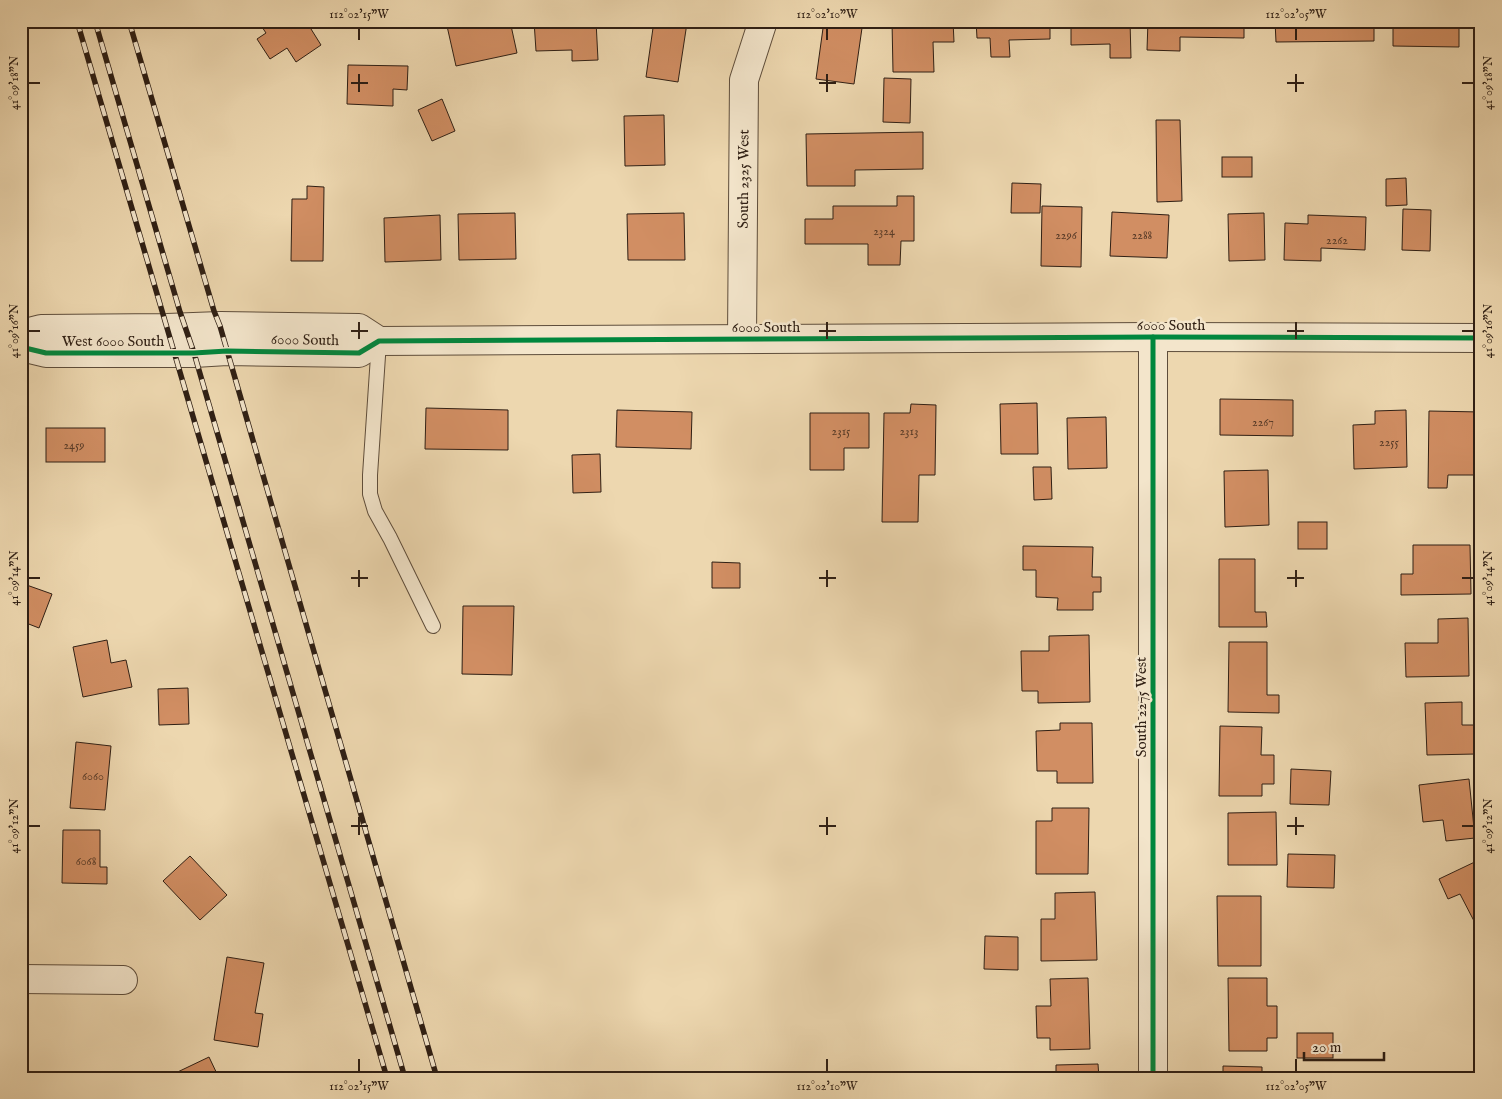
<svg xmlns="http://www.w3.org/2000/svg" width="1502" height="1099" font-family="'IM FELL English',serif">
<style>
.building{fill:#d18e63;stroke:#2f1f14}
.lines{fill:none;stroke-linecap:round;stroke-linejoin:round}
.service-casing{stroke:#5e4d3b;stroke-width:16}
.minor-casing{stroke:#5e4d3b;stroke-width:30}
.tertiary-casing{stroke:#5e4d3b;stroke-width:30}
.service{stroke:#f3e5cb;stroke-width:14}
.minor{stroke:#f3e5cb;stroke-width:28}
.tertiary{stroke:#f3e5cb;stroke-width:28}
.rail-casing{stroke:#2f1f14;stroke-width:5.5}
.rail{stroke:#f3e5cb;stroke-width:4;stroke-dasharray:11;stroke-linecap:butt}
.cycleway-casing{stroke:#f3e5cb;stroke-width:8}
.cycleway{stroke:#00873e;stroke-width:5}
.ticks{fill:none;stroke:#2f1f14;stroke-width:2}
.labels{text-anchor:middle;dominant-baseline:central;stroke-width:5;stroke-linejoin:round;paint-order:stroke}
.number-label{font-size:12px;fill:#583b28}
.street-label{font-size:15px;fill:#2f1f14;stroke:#f3e5cb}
.neatline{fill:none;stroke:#2f1f14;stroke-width:2}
.ticks-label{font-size:12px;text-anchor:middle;fill:#2f1f14}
</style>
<rect width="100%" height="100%" fill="#edd7af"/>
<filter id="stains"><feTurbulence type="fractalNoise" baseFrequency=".004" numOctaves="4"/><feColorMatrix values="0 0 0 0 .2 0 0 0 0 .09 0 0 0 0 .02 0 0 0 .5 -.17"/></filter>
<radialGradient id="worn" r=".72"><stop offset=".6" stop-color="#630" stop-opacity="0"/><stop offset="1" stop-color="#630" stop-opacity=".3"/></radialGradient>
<!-- building -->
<g class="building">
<polygon points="258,21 306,21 321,45 296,62 287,48 270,59 257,39 266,33"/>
<polygon points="469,21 510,21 517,53 456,66 447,26"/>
<polygon points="534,21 596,21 598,60 572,61 572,50 536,51"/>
<polygon points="654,21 687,23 678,82 646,77"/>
<polygon points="824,21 863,21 854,84 816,79"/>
<polygon points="892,21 953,21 954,42 933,42 934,72 893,72"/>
<polygon points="976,21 1050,21 1050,39 1009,40 1010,57 991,57 990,38 977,38"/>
<polygon points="1071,21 1130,21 1131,58 1110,58 1110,44 1071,45"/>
<polygon points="1148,21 1244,21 1244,38 1180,37 1180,51 1147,50"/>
<polygon points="1275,21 1374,21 1374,41 1276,42"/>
<polygon points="1393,21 1459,21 1459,47 1393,46"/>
<polygon points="348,65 408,66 407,90 393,89 393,106 347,104"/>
<polygon points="884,78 911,79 910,123 883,122"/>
<polygon points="442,99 455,131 432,141 418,110"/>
<polygon points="664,115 665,165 625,166 624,116"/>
<polygon points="1156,120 1180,120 1182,201 1157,202"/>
<polygon points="923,132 923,169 855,170 855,186 807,186 806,134"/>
<rect x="1222" y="157" width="30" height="20"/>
<polygon points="1406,178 1407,205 1386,206 1386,179"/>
<polygon points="1012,183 1041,184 1040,213 1011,213"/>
<polygon points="307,186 324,187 323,261 291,261 292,199 307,199"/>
<polygon points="897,196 914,196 914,241 901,241 900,265 868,265 868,244 805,244 805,219 833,219 833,206 897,206"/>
<polygon points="1042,206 1082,207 1081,267 1041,266"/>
<polygon points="1403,209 1431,210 1430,251 1402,250"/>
<polygon points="1112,212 1169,215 1167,258 1110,256"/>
<polygon points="515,213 516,259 459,260 458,214"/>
<polygon points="684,213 685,260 628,260 627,214"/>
<polygon points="1264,213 1265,260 1229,261 1228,214"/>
<polygon points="440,215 441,260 385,262 384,218"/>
<polygon points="1308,215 1366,217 1365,250 1321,248 1321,261 1284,260 1285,223 1308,224"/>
<polygon points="1220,399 1293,400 1293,436 1220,435"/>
<polygon points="1037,403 1038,454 1001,454 1000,404"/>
<polygon points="911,404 936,405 935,475 919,475 918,522 882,522 884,413 910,413"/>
<polygon points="426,408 508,410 508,450 425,449"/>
<polygon points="617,410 692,412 691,449 616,447"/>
<polygon points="1406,410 1407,467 1354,469 1353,425 1375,424 1375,411"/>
<polygon points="1429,411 1481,412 1481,475 1448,475 1447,488 1428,488"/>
<polygon points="810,413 869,413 869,448 844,448 844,470 810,470"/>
<polygon points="1106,417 1107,468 1068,469 1067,418"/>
<rect x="46" y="428" width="59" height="34"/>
<polygon points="600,454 601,492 573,493 572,455"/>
<polygon points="1033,467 1051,467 1052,499 1034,500"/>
<polygon points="1268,470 1269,525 1225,527 1224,471"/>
<rect x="1298" y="522" width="29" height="27"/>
<polygon points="1413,545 1470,545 1471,594 1401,595 1401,574 1413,574"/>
<polygon points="1023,546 1093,547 1092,577 1101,577 1101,592 1093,592 1093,610 1057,610 1058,598 1036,597 1036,570 1023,570"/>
<polygon points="1219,559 1255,559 1255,612 1266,612 1267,627 1219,627"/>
<polygon points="712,562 740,563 740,588 712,588"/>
<polygon points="21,583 52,594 39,628 21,621"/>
<polygon points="463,606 514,606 512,675 462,674"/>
<polygon points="1468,618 1469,676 1406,677 1405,643 1438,643 1438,619"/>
<polygon points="1089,635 1090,702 1038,703 1038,691 1022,691 1021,651 1049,651 1049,636"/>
<polygon points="107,640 111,663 126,660 132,687 83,697 73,647"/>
<polygon points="1229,642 1267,642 1267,695 1279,695 1279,713 1228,712"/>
<polygon points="188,688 189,724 159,725 158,689"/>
<polygon points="1462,702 1462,725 1475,725 1476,754 1427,755 1425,703"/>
<polygon points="1060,723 1092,723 1093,783 1057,783 1057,771 1037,771 1036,731 1060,730"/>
<polygon points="1220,726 1262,727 1261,755 1274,755 1274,784 1262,784 1262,796 1219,796"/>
<polygon points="76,742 111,746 105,810 70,808"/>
<polygon points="1291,769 1331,771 1329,805 1290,804"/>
<polygon points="1469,779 1475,838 1446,841 1443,820 1423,822 1419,785"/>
<polygon points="1052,808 1089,808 1088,874 1036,874 1036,821 1052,821"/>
<polygon points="1276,812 1277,865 1228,865 1228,813"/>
<polygon points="63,830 100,830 100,867 107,867 107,884 62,883"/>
<polygon points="1288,854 1335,855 1334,888 1287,887"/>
<polygon points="190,856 227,895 200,920 163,881"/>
<polygon points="1481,859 1481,918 1474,921 1460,894 1448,899 1439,879"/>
<polygon points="1095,892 1097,960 1041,961 1041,919 1055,919 1055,893"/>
<polygon points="1217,896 1261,896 1261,966 1218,966"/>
<polygon points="985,936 1018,937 1018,970 984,969"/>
<polygon points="227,957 264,963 255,1013 263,1014 258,1047 214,1040"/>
<polygon points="1088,978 1090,1049 1050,1050 1050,1038 1037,1038 1036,1006 1051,1006 1050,979"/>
<polygon points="1228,978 1267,978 1267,1006 1277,1006 1277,1038 1267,1038 1267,1051 1229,1051"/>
<rect x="1297" y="1033" width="36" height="25"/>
<polygon points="209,1057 219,1078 165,1078"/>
<polygon points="1098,1064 1099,1078 1056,1078 1056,1065"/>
<polygon points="1223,1066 1262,1067 1262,1078 1223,1078"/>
</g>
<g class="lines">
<defs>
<polyline id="service" points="379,341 370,475 370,494 375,511 390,538 433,626"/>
<g id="minor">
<path id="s1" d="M 742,339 L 744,80 L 763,21"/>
<polyline points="21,979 123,980"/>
<polyline points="1153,1078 1153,337"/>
</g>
<g id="tertiary">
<polyline points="21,334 41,329 167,328 220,326 359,328 379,341"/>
<polyline points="21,347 46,353 194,353 227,351 359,353 379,341 1153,337 1481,338"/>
</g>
</defs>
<!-- service casing -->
<use href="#service" class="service-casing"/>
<!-- minor casing -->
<use href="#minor" class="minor-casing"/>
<!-- tertiary casing -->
<use href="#tertiary" class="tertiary-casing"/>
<!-- service -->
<use href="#service" class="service"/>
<!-- minor -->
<use href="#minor" class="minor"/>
<!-- tertiary -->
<use href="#tertiary" class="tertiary"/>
<defs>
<g id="rail">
<polyline points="77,21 387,1078"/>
<polyline points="95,21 180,312 194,353 405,1078"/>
<polyline points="129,21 214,311 220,326 437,1078"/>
</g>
</defs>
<!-- rail casing -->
<use href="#rail" class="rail-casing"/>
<!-- rail -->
<use href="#rail" class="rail"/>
<defs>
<g id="cycleway">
<polyline points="21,347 46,353 194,353 227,351 359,353 379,341 1153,337 1481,338"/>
<polyline points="1153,1078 1153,337"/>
</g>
</defs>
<!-- cycleway casing -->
<use href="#cycleway" class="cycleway-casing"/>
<!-- cycleway -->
<use href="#cycleway" class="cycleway"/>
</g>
<!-- ticks -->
<path class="ticks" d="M 359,28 L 359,40M 827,28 L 827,40M 1296,28 L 1296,40M 359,74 L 359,92M 827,74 L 827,92M 1296,74 L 1296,92M 28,83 L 40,83M 351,83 L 368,83M 819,83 L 836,83M 1287,83 L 1304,83M 1462,83 L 1474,83M 359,322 L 359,339M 827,322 L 827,339M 1296,322 L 1296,339M 28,331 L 40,331M 351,331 L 368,331M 819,331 L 836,331M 1287,331 L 1304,331M 1462,331 L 1474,331M 359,570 L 359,587M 827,570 L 827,587M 1296,570 L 1296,587M 28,578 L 40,578M 351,578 L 368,578M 819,578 L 836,578M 1287,578 L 1304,578M 1462,578 L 1474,578M 359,817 L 359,835M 827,817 L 827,835M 1296,817 L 1296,835M 28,826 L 40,826M 351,826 L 368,826M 819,826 L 836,826M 1287,826 L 1304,826M 1462,826 L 1474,826M 359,1059 L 359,1072M 827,1059 L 827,1072M 1296,1059 L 1296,1072"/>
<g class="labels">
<!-- number labels -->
<g class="number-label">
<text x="884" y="231">2324</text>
<text x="1066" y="235">2296</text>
<text x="1142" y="235">2288</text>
<text x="1337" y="240">2262</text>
<text x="1263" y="422">2267</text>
<text x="841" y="431">2315</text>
<text x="909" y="431">2313</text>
<text x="1389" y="442">2255</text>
<text x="74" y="445">2459</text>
<text x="93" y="776">6060</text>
<text x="86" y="861">6068</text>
</g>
<!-- street labels -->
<g class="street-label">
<text stroke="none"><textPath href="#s1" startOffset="160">South 2325 West</textPath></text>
<text x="1171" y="325">6000 South</text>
<text x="766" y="327">6000 South</text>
<text transform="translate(305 340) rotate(1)">6000 South</text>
<text x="113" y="341">West 6000 South</text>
<text transform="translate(1141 707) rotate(-90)">South 2275 West</text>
</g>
</g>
<!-- margin -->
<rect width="1502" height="1099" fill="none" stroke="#edd7af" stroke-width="55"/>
<!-- scale -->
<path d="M1304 1052v8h80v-8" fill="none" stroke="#2f1f14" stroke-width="2.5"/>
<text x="1312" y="1052" font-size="15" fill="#2f1f14" stroke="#f3e5cb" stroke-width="4" paint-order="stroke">20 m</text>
<rect x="28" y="28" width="1446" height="1044" class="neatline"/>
<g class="ticks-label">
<text x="359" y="18">112°02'15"W</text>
<text x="827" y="18">112°02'10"W</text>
<text x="1296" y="18">112°02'05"W</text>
<text transform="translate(14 83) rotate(-90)" y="4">41°09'18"N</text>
<text transform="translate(1488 83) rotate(-90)" y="4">41°09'18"N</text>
<text transform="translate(14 331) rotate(-90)" y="4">41°09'16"N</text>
<text transform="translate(1488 331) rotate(-90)" y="4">41°09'16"N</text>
<text transform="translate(14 578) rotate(-90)" y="4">41°09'14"N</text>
<text transform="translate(1488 578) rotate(-90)" y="4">41°09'14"N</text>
<text transform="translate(14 826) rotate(-90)" y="4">41°09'12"N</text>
<text transform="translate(1488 826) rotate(-90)" y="4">41°09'12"N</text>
<text x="359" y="1090">112°02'15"W</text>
<text x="827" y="1090">112°02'10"W</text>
<text x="1296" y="1090">112°02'05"W</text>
</g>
<rect width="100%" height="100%" filter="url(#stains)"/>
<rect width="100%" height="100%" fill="url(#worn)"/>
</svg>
